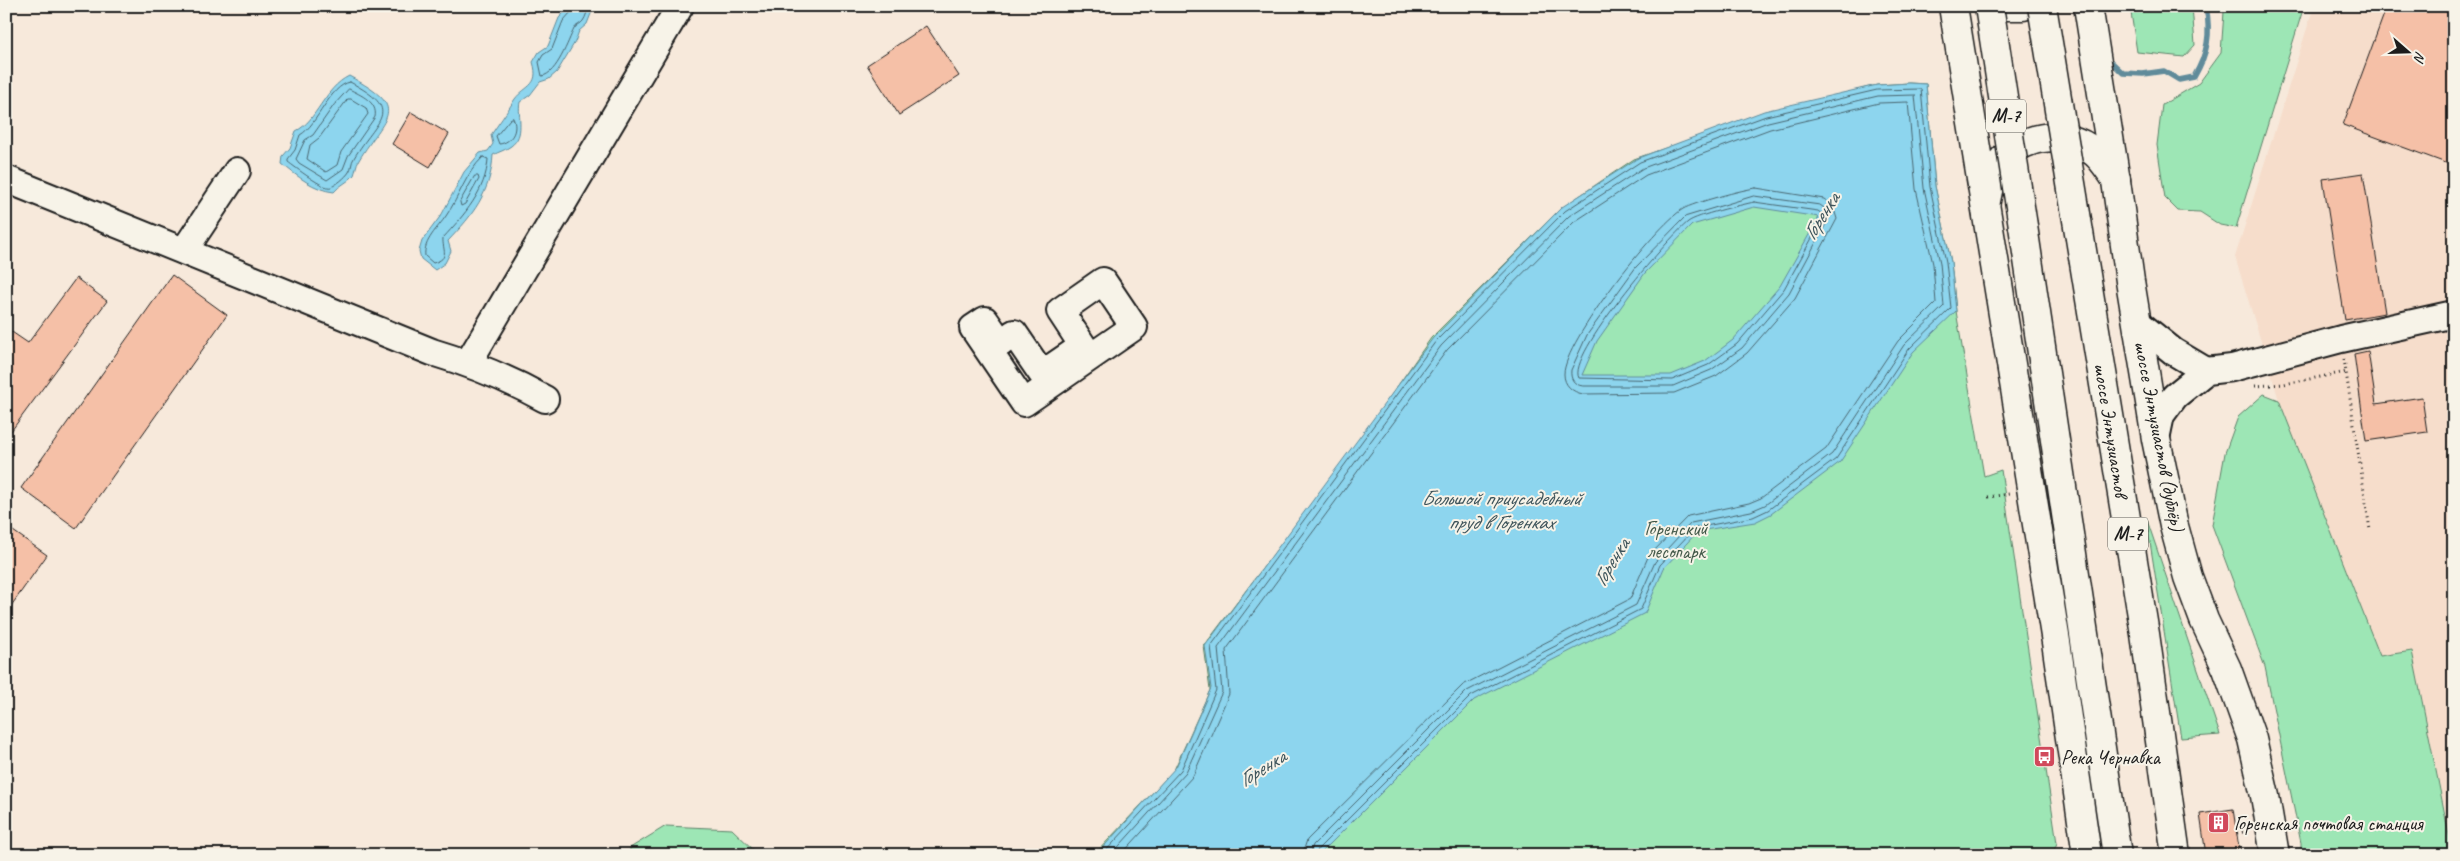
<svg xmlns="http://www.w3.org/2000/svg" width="2460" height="861" font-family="Caveat,sans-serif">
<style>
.built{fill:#f6ddcb}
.green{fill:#9de6b5;stroke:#5c8168}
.water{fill:#8dd5ee;stroke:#608b9a;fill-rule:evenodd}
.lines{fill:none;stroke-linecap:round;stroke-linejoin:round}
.shore{stroke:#496670;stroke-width:1}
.stream{stroke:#608b9a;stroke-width:5.5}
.building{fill:#f5c0a7;stroke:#1c1c1c}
.minor-casing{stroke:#1c1c1c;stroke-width:30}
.major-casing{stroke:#1c1c1c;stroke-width:31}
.highway-casing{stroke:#1c1c1c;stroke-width:31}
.path{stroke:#1c1c1c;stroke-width:3;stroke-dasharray:1 4;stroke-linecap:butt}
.minor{stroke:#f7f3e8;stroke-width:26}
.major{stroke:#f7f3e8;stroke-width:28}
.highway{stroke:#f7f3e8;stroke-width:28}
.highway-bridge-casing{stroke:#1c1c1c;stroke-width:31;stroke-linecap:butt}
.highway-bridge{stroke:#f7f3e8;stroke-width:28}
.labels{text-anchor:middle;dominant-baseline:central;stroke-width:4;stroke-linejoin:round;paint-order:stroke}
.shield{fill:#f7f3e8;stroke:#5e5c59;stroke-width:1}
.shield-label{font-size:19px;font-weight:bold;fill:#1c1c1c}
.street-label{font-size:20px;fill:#1c1c1c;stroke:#f7f3e8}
.park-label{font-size:20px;fill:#43594a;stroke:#f7f3e8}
.poi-label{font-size:20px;fill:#1c1c1c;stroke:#f7f3e8;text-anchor:start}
.water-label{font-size:21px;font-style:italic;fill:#3e545b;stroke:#f7f3e8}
</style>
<rect width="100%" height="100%" fill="#f7e9db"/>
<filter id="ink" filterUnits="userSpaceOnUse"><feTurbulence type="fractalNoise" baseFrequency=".02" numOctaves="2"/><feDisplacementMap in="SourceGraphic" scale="10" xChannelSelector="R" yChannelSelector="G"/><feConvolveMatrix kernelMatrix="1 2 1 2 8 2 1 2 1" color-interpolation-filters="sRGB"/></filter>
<g filter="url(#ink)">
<!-- built -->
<polygon class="built" points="2314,6 2454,6 2454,855 2412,651 2380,656 2279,400 2235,257"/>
<!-- green -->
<g class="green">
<polygon points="2130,6 2192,6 2195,45 2184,57 2137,52"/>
<polygon points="2229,6 2304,6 2236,228 2220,225 2200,212 2178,211 2165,198 2157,145 2162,105 2199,83 2221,53 2224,12"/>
<polygon points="1909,83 1926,84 1935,186 1951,262 1956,311 1984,476 2001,470 2057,843 2052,855 1094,855 1174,770 1210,690 1204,646 1364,434 1431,338 1560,209 1634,159 1763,114 1877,85"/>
<polygon points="2264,394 2279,400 2380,656 2412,651 2453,855 2301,855 2301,843 2265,667 2212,525 2225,453 2238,417"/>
<polygon points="2146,517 2220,735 2181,738"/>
<polygon points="666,826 732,829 759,855 630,855 630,848"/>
</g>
<!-- water -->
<g class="water">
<path d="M 570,6 L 594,6 L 587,24 L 579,31 L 575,42 L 557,72 L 549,79 L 540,82 L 530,95 L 520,102 C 517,117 526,135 511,146 C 506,150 498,152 493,155 C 491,192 473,215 448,241 L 451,251 L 445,263 L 435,270 L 421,259 L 419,251 L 422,241 L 442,214 L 464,172 L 480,153 L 488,151 L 493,144 L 491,135 C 498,124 506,114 513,102 C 523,85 541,88 533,62 L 539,52 L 548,46 L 559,18 Z"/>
<path d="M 349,76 C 411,109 386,115 359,160 C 356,164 356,170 354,175 C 349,182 339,185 334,192 C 314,190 297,176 282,164 L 283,156 L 290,148 L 296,131 C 317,121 324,88 349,76 Z"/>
<path d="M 1909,83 L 1926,84 L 1935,186 L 1951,262 L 1956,311 L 1913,352 L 1840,462 L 1771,514 L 1755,522 L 1698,531 L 1664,568 L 1645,613 L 1474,700 L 1319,855 L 1096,855 L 1176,767 L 1211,688 L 1205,646 L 1433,338 L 1562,207 L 1638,158 L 1764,111 L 1877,85 ZM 1754,207 L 1819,217 L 1780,286 L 1733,340 L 1705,361 L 1671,375 L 1582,375 L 1597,341 L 1645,273 L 1692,225 Z"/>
</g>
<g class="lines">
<!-- shore -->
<g class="shore">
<path d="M 573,6 L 572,11 L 563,21 L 552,49 L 543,55 L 539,62 L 542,76 C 557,74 568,41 574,29 C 576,25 581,24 583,21 C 586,17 587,11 589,6"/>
<path d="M 350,82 C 405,111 377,119 354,158 C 351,162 352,168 349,172 C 346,177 336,185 331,187 C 324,190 295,167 288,162 L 288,159 L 295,150 L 300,135 C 318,125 329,86 350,82 Z"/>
<path d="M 349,89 C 361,95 378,102 375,117 L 348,156 L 343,169 L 327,180 L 299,163 L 296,159 L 305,140 L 313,135 L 334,105 Z"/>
<polygon points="348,99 351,99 366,108 368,114 341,152 337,165 326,172 307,159 310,145 319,138"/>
<path d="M 513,118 C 519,130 511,143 499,144 L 496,136 L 510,119 Z"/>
<path d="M 483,157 L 488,159 C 486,191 464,215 443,238 C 442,250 451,258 433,263 L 425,256 C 423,241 438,228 446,216 C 460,196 465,174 483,157 Z"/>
<polygon points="475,176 478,176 479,179 465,204 461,206 460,202"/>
<path d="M 1756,188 L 1824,199 L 1833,206 L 1837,219 L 1795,298 L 1747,353 L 1716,376 L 1674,393 L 1583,394 C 1572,392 1564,385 1564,374 C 1564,342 1655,226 1683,209 C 1693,203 1744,189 1756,188 Z"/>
<path d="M 1754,196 L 1820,205 L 1827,210 L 1829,218 L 1789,293 L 1742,348 L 1711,370 L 1673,386 L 1583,386 C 1574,385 1570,379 1571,370 L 1587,335 L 1636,267 L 1685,217 Z"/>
<path d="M 1754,202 L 1818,211 L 1822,214 L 1823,218 L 1784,289 L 1737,344 L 1708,365 L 1672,380 L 1579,378 C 1566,356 1668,238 1688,222 C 1697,215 1741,205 1754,202 Z"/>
<polyline points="1102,855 1181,770 1216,690 1211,646 1436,341 1565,211 1640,162 1766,116 1877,90 1921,89 1930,187 1946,262 1951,308 1909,349 1836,459 1768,510 1753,517 1695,528 1660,565 1641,609 1471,696 1318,849 1316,855"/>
<polyline points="1111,855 1186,772 1222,692 1218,648 1441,346 1569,216 1643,168 1768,122 1878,96 1915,95 1924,188 1940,263 1944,306 1904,345 1832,454 1765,505 1751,511 1691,523 1655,562 1636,605 1467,691 1313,845 1310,855"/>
<polyline points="1121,855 1193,776 1229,694 1226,650 1447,350 1574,222 1646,175 1770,129 1879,103 1908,102 1916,189 1933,264 1936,303 1898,341 1826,449 1761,498 1749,503 1688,516 1648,557 1630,599 1463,685 1307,840 1302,855"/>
</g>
<!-- stream -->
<path class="stream" d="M 2108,59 L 2123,73 L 2143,74 L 2164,71 L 2179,80 L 2194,77 C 2208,53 2211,34 2206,6"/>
</g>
<!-- building -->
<g class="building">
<polygon points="2387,6 2454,6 2454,166 2343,125"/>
<polygon points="926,26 959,76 899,115 867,65"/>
<polygon points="411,112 449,134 430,167 392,144"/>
<polygon points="2363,173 2385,313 2345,320 2323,179"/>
<polygon points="172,275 227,315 76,528 21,488"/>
<polygon points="76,278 107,301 6,438 6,328 28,343"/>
<polygon points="2368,351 2376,404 2422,397 2427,432 2366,441 2354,354"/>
<polygon points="6,526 47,555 6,613"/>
<polygon points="2233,809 2240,855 2206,855 2200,814"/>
</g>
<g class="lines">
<defs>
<g id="minor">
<path d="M 6,179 L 432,352 C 472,364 509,379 545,399"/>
<polyline points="184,251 237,171"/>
<polygon points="1103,281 1134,327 1024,403 973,328 985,320 1001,343 1014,333 1042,374 1083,346 1060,311"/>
<polyline points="2138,323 2174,352 2206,371"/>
<polyline points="468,363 680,6"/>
<polyline points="2156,439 2161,415 2175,396 2206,371 2232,368 2341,339 2454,314"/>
</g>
<g id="major">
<polyline points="1953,6 2056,642 2087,855"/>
<polyline points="1994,6 2023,6"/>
<polyline points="2088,6 2116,181 2130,281 2156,439 2174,526 2188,577 2204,620 2227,669 2252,739 2265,796 2275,855"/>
<path d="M 1986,201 C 1988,189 1990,178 1997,168 C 2017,135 2064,127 2094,152 C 2103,159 2109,170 2116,179"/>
</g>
<g id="highway">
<polyline points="2076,214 2145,634 2176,855"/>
<polyline points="2023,226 2117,855"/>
</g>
</defs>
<!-- minor casing -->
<use href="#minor" class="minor-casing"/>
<!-- major casing -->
<use href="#major" class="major-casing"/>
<!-- highway casing -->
<use href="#highway" class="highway-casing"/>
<!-- path -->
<g class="path">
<polyline points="2344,359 2370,530"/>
<polyline points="2255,386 2284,384 2346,372"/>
<polyline points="1988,497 2009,494"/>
<polyline points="2237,833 2249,831"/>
</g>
<!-- minor -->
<use href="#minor" class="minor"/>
<!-- major -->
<use href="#major" class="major"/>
<!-- highway -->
<use href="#highway" class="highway"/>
<defs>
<g id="highway-bridge">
<polyline points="1989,6 2023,226"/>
<polyline points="2042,6 2076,214"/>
</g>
</defs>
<!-- highway-bridge casing -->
<use href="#highway-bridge" class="highway-bridge-casing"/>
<!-- highway-bridge -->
<use href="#highway-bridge" class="highway-bridge"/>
</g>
</g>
<!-- icons -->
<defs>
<symbol id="bus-square" viewBox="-11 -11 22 22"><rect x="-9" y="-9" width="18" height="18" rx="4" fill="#d1495b" stroke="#f7f3e8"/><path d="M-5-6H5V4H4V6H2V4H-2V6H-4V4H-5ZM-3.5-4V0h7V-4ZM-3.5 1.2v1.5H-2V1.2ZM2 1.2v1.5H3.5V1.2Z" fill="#fff"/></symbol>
<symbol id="building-square" viewBox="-11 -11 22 22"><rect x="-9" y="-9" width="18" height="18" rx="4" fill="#d1495b" stroke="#f7f3e8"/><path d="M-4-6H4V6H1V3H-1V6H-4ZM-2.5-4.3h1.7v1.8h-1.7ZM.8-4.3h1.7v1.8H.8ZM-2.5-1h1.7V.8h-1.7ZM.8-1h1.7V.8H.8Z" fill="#fff"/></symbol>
</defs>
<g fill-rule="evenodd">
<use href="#bus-square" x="2032" y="744" width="25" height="25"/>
<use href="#building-square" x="2206" y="810" width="25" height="25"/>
</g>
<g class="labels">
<!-- shield labels -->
<g class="shield">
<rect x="1986" y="99.5" width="40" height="33" rx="4"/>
<rect x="2108" y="517.5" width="40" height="33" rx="4"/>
</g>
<g class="shield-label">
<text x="2006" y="116">М-7</text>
<text x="2128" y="534">М-7</text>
</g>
<!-- street labels -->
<g class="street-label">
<text transform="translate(2111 430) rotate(81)">шоссе Энтузиастов</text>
<text transform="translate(2159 436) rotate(79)">шоссе Энтузиастов (дублёр)</text>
</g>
<!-- park labels -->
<g class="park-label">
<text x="1676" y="528">Горенский<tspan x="1676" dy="23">лесопарк</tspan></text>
</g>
<!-- poi labels -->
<g class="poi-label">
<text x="2061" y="757">Река Чернавка</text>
<text x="2234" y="823">Горенская почтовая станция</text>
</g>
<!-- water labels -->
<g class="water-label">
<text transform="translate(1821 216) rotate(-58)">Горенка</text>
<text x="1501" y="498">Большой приусадебный<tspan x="1501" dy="24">пруд в Горенках</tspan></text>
<text transform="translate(1611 562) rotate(-59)">Горенка</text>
<text transform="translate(1262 768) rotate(-32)">Горенка</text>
</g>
</g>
<!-- margin -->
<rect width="2460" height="861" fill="none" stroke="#f7f3e8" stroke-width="25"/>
<rect x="12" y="12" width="2435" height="836" fill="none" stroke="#1c1c1c" stroke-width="2" filter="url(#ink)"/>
<!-- north arrow -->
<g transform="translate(2408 52) rotate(110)" stroke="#f7f3e8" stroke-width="4" paint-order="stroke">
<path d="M0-4L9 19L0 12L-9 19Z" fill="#1c1c1c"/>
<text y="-8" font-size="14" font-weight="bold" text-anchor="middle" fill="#1c1c1c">N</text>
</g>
</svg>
